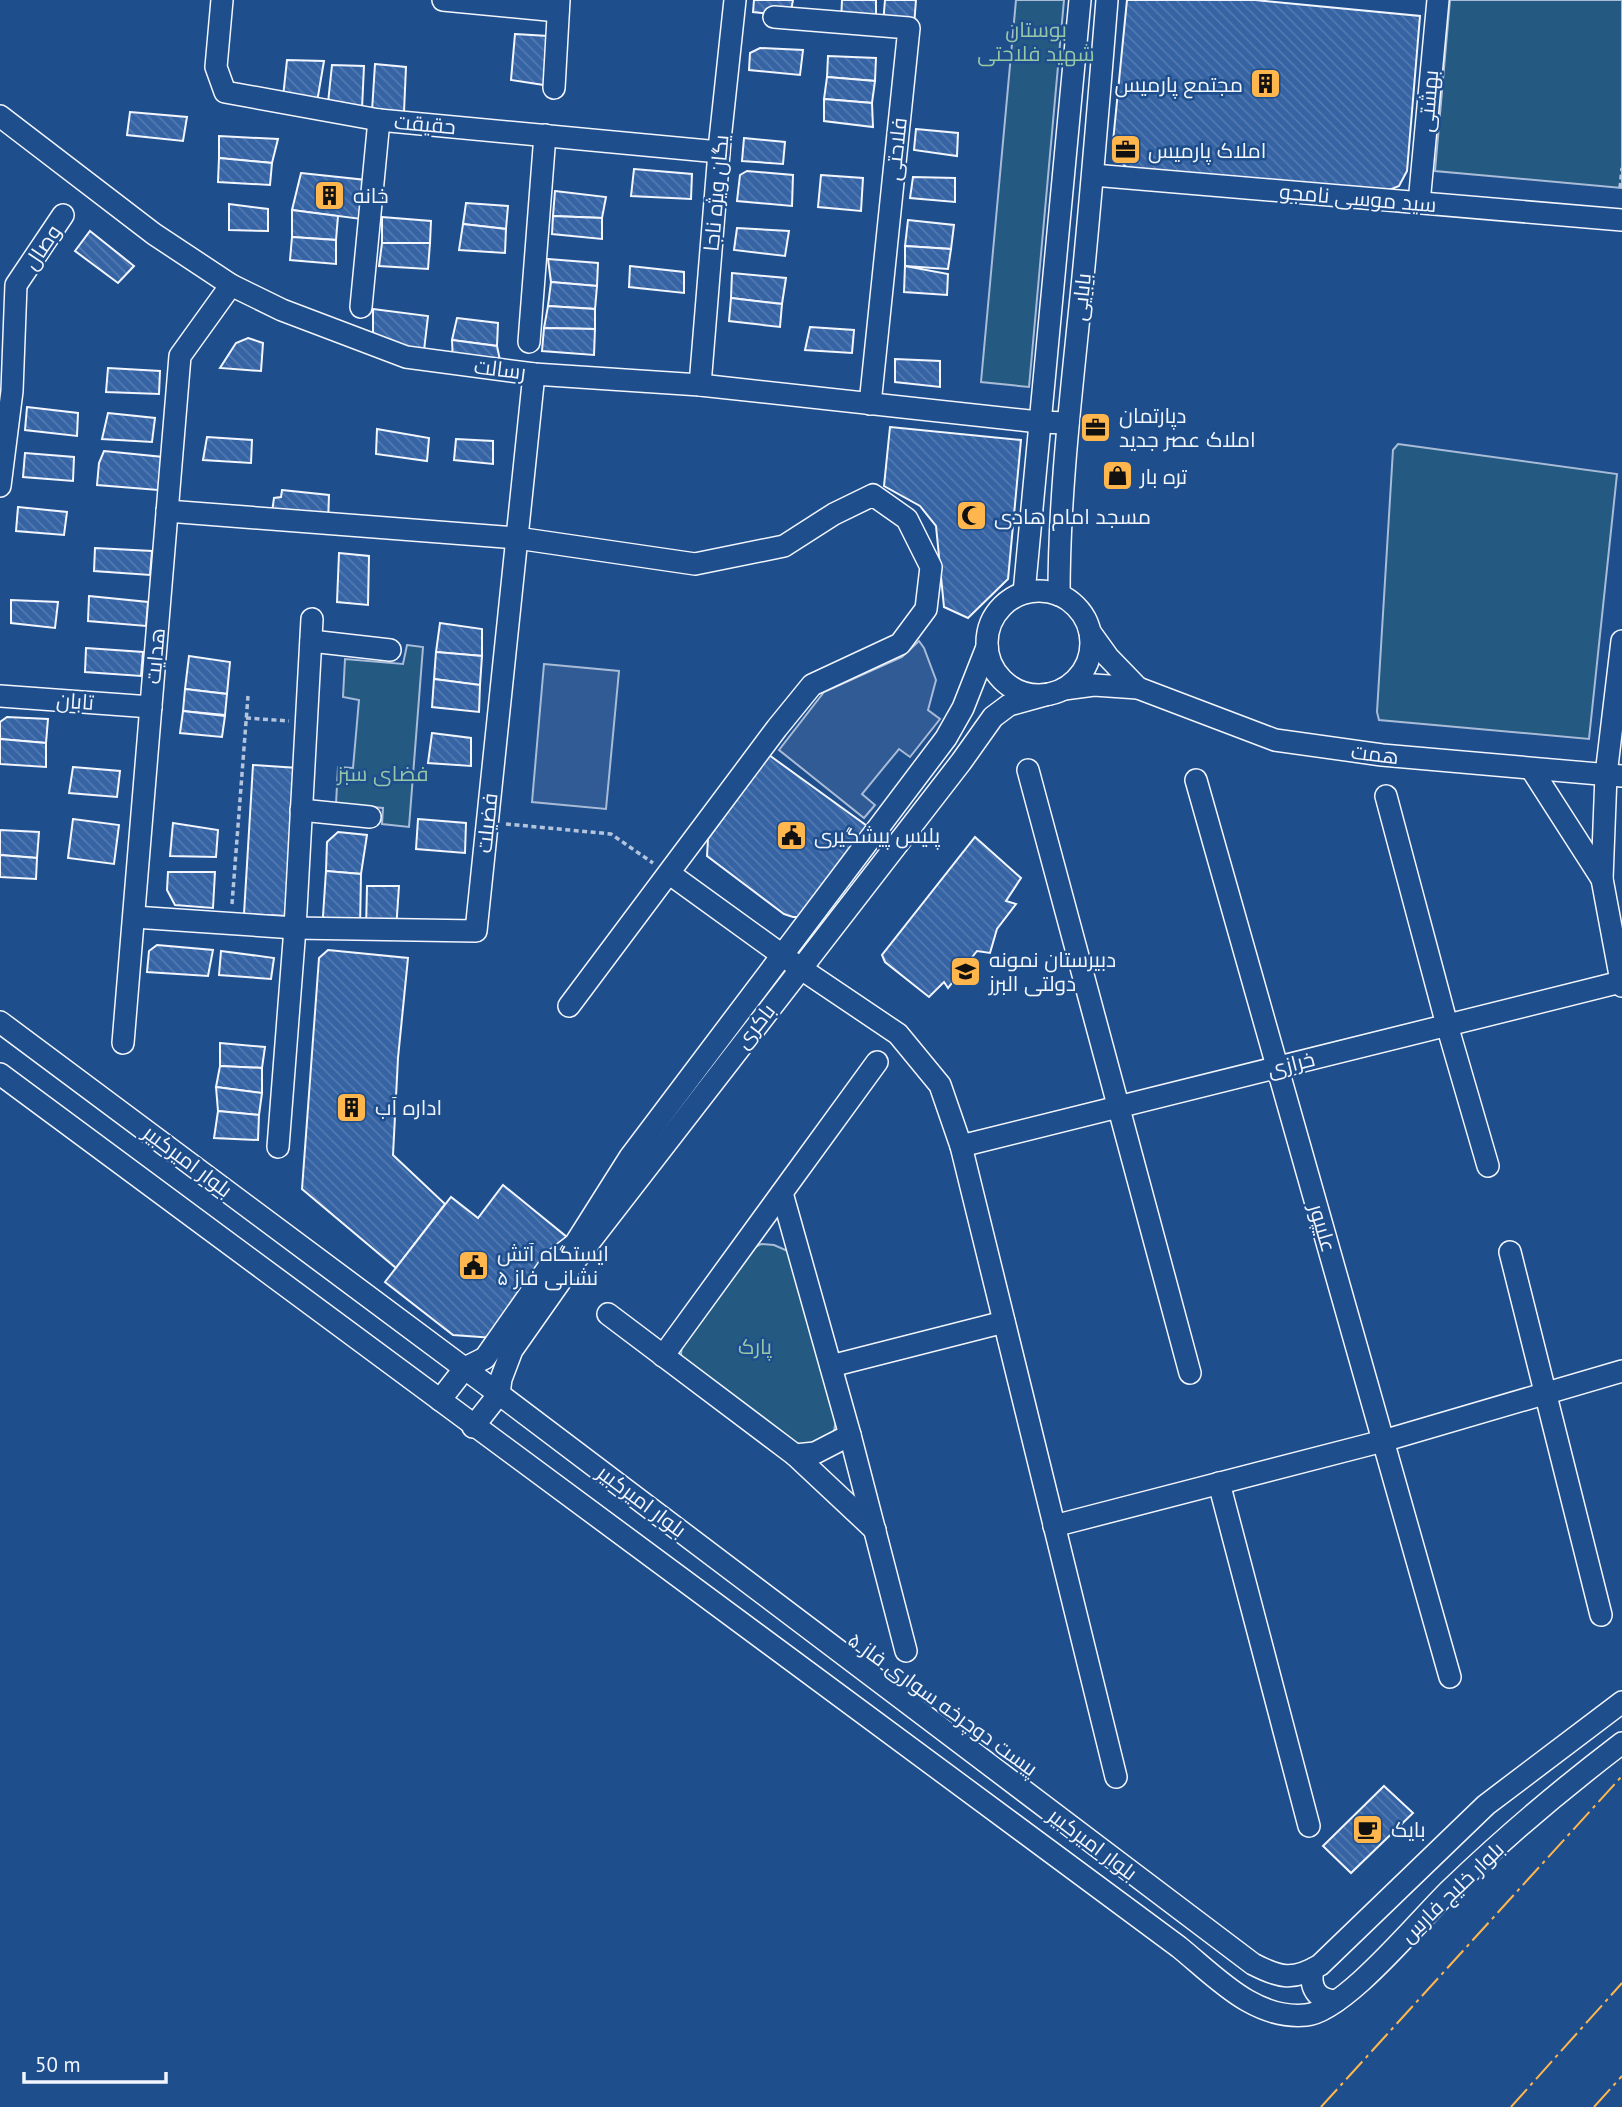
<svg xmlns="http://www.w3.org/2000/svg" width="1622" height="2107" font-family="'PT Sans',Cairo,sans-serif">
<style>
.park{fill:#245a82;stroke:#a8bbd7;stroke-width:2}
.parking{fill:#305b95;stroke:#a8bbd7;stroke-width:2}
.building{fill:url(#building-back-hatch);stroke:#f2f6ff;stroke-width:2}
.lines{fill:none;stroke-linecap:round;stroke-linejoin:round}
.minor-casing{stroke:#f2f6ff;stroke-width:24}
.path{stroke:#b3c4dc;stroke-width:3.5;stroke-dasharray:5 3.5;stroke-linecap:butt}
.minor{stroke:#1f4e8c;stroke-width:21}
.power{stroke:#ffb74d;stroke-width:2;stroke-dasharray:24 5 3.5 5;stroke-linecap:butt}
.labels{text-anchor:middle;dominant-baseline:central;stroke-width:5;stroke-linejoin:round;paint-order:stroke}
.park-label{font-size:21px;fill:#97c8a6;stroke:#1f4e8c}
.poi-label{font-size:21px;fill:#f2f6ff;stroke:#1f4e8c;text-anchor:start}
.street-label{font-size:21px;fill:#f2f6ff;stroke:#1f4e8c}
</style>
<defs>
<pattern id="building-back-hatch" width="6" height="6" patternUnits="userSpaceOnUse" patternTransform="scale(1.75)"><rect width="6" height="6" fill="#3563a3"/><path d="M-1 5l2 2M0 0l6 6M5-1l2 2" fill="none" stroke="#537ab1"/></pattern>
</defs>
<rect width="100%" height="100%" fill="#1f4e8c"/>
<!-- park -->
<g class="park">
<polygon points="1016,0 1064,0 1029,387 981,382"/>
<polygon points="1450,0 1622,0 1622,188 1435,171"/>
<polygon points="1398,444 1617,474 1589,739 1379,720 1377,712 1393,450"/>
<polygon points="407,645 423,647 409,827 382,824 383,808 336,804 338,767 353,768 359,700 343,697 345,659 403,664"/>
<polygon points="761,1244 774,1245 790,1252 836,1421 833,1436 809,1454 686,1366 681,1355 682,1344 751,1249"/>
</g>
<!-- parking -->
<g class="parking">
<polygon points="919,641 924,648 936,680 928,710 940,719 910,757 899,749 862,794 875,805 864,818 779,750 824,692 902,657"/>
<polygon points="544,664 619,671 606,809 532,802"/>
</g>
<!-- building -->
<g class="building">
<polygon points="754,0 793,0 790,16 753,12"/>
<polygon points="842,0 876,0 876,25 841,22"/>
<polygon points="885,0 916,0 914,26 883,24"/>
<polygon points="1127,0 1255,0 1420,16 1407,171 1399,186 1377,195 1129,170 1112,152"/>
<polygon points="515,34 548,36 544,85 511,80"/>
<polygon points="760,48 803,50 800,75 749,70 750,53"/>
<polygon points="828,56 876,58 875,81 827,77"/>
<polygon points="287,60 324,61 317,102 283,97"/>
<polygon points="375,64 406,67 404,112 372,111"/>
<polygon points="332,65 364,66 362,109 328,103"/>
<polygon points="827,77 875,81 872,103 824,99"/>
<polygon points="824,99 872,103 873,127 824,121"/>
<polygon points="130,112 187,117 183,141 127,135"/>
<polygon points="916,129 958,133 957,156 914,150"/>
<polygon points="219,136 278,139 272,163 219,158"/>
<polygon points="744,138 785,142 783,164 742,161"/>
<polygon points="219,158 272,163 270,185 218,182"/>
<polygon points="634,169 692,174 691,199 631,196"/>
<polygon points="747,171 793,175 792,206 737,201 740,175"/>
<polygon points="301,173 366,180 361,219 292,210"/>
<polygon points="821,175 863,178 861,211 818,207"/>
<polygon points="913,177 955,178 955,202 910,198"/>
<polygon points="555,191 606,197 602,218 553,216"/>
<polygon points="466,203 508,206 506,229 463,224"/>
<polygon points="229,204 268,209 268,231 229,230"/>
<polygon points="292,210 338,216 336,240 292,237"/>
<polygon points="553,216 602,218 602,239 552,234"/>
<polygon points="382,217 431,221 430,243 382,243"/>
<polygon points="908,220 954,225 951,249 905,246"/>
<polygon points="463,224 506,229 505,253 459,250"/>
<polygon points="737,228 789,231 785,256 734,250"/>
<polygon points="90,231 134,266 118,283 75,251"/>
<polygon points="292,237 336,240 336,264 290,260"/>
<polygon points="382,243 430,243 428,269 379,266"/>
<polygon points="905,246 951,249 948,269 905,266"/>
<polygon points="548,259 598,263 597,286 551,282"/>
<polygon points="630,266 684,272 684,293 629,287"/>
<polygon points="905,266 948,274 947,295 904,292"/>
<polygon points="732,273 786,278 782,304 731,298"/>
<polygon points="551,282 597,286 595,309 548,306"/>
<polygon points="731,298 782,304 780,327 729,321"/>
<polygon points="548,306 595,309 595,329 544,328"/>
<polygon points="373,309 428,316 423,359 373,336"/>
<polygon points="457,318 498,323 497,346 452,340"/>
<polygon points="810,327 854,330 852,353 805,350"/>
<polygon points="544,328 595,329 594,355 542,351"/>
<polygon points="248,338 263,343 261,371 220,368 236,343"/>
<polygon points="452,340 497,346 502,370 453,363"/>
<polygon points="895,359 940,361 940,387 895,382"/>
<polygon points="108,368 160,371 159,394 106,392"/>
<polygon points="27,407 78,413 77,436 25,430"/>
<polygon points="108,413 155,418 152,442 102,439"/>
<polygon points="890,427 1021,440 1008,579 968,618 944,607 936,526 920,506 884,486"/>
<polygon points="377,429 429,438 427,461 376,454"/>
<polygon points="207,437 252,440 251,463 203,460"/>
<polygon points="456,439 493,441 493,464 454,460"/>
<polygon points="104,451 163,457 158,490 97,485 99,463"/>
<polygon points="25,453 74,457 73,481 23,477"/>
<polygon points="282,490 329,495 328,523 272,512 274,498 281,497"/>
<polygon points="18,507 67,512 64,535 16,531"/>
<polygon points="95,548 152,551 150,575 94,571"/>
<polygon points="339,553 369,556 368,605 337,602"/>
<polygon points="89,596 148,602 146,626 88,621"/>
<polygon points="11,600 58,602 55,628 11,623"/>
<polygon points="440,623 482,629 482,656 436,652"/>
<polygon points="86,648 143,652 141,676 85,672"/>
<polygon points="436,652 482,656 480,685 434,679"/>
<polygon points="189,656 230,662 227,694 185,689"/>
<polygon points="434,679 480,685 479,712 432,707"/>
<polygon points="185,689 227,694 225,715 183,711"/>
<polygon points="183,711 225,716 222,737 180,733"/>
<polygon points="7,717 48,719 46,743 0,739 0,722"/>
<polygon points="432,733 471,738 471,766 428,763"/>
<polygon points="0,739 46,743 46,767 0,764"/>
<polygon points="769,755 874,831 812,917 793,917 784,914 707,856 708,839"/>
<polygon points="253,765 298,768 289,916 244,914"/>
<polygon points="73,767 120,771 117,797 69,793"/>
<polygon points="73,819 119,825 114,864 68,858"/>
<polygon points="418,819 466,823 465,853 416,849"/>
<polygon points="173,823 218,830 216,857 170,856"/>
<polygon points="0,830 39,832 37,858 0,855"/>
<polygon points="338,832 367,835 361,874 326,871 327,842"/>
<polygon points="975,837 1021,878 1006,901 1016,904 997,929 990,953 977,951 948,988 944,982 929,997 885,962 882,955"/>
<polygon points="0,855 37,858 36,879 0,877"/>
<polygon points="326,871 361,874 360,929 329,928 323,916"/>
<polygon points="168,872 215,872 213,908 175,905 167,890"/>
<polygon points="367,886 399,886 396,930 366,929"/>
<polygon points="157,945 213,950 208,976 147,972 149,951"/>
<polygon points="328,950 408,958 398,1058 393,1155 445,1204 396,1268 302,1189 319,958"/>
<polygon points="221,951 274,958 271,979 219,975"/>
<polygon points="220,1043 265,1047 262,1068 220,1066"/>
<polygon points="220,1066 262,1068 262,1093 216,1087"/>
<polygon points="216,1087 262,1093 259,1115 218,1111"/>
<polygon points="218,1111 259,1115 258,1140 214,1138"/>
<polygon points="503,1185 573,1242 494,1338 453,1335 385,1282 451,1197 478,1218"/>
<polygon points="1384,1786 1413,1813 1351,1873 1323,1846"/>
</g>
<g class="lines">
<defs>
<g id="minor">
<polyline points="222,0 216,67 225,92 379,120 719,152"/>
<polyline points="443,0 558,11"/>
<polyline points="774,17 909,28 870,404"/>
<polyline points="554,88 559,0"/>
<polyline points="0,116 154,234 231,285 282,310 406,357 534,374 700,385 1039,422 1068,423"/>
<polyline points="1093,175 1622,220"/>
<polyline points="1419,203 1438,0"/>
<polyline points="361,307 379,120"/>
<polyline points="529,342 545,135"/>
<polyline points="700,385 720,140 735,0"/>
<polyline points="0,486 12,391 16,285 63,215"/>
<polyline points="167,511 517,538 695,564 784,546 834,514 873,495 907,519 931,567 926,609 900,644 812,685 777,728 569,1006"/>
<circle cx="1039" cy="643" r="52"/>
<polyline points="1024,593 1080,0"/>
<path d="M 1059,595 C 1059,495 1071,396 1081,297 C 1091,198 1099,99 1107,0"/>
<polyline points="1090,632 1108,657 1138,688"/>
<polyline points="311,641 390,650"/>
<polyline points="1622,641 1606,775 1602,879 1622,986"/>
<polyline points="1064,689 1094,685 1138,688 1275,740 1382,755 1622,776"/>
<polyline points="0,696 151,707"/>
<polyline points="1028,770 1190,1373"/>
<polyline points="1532,770 1602,879"/>
<polyline points="1196,780 1450,1677"/>
<polyline points="1386,796 1447,1025 1488,1166"/>
<polyline points="301,810 370,817"/>
<polyline points="670,874 800,968 898,1034 940,1085 961,1146 1116,1777"/>
<polyline points="134,917 295,928 476,931 534,374"/>
<path d="M 0,1022 L 499,1394 L 1253,1964 C 1280,1978 1293,1981 1320,1965 L 1486,1805 L 1622,1702"/>
<polyline points="123,1043 180,356 231,285"/>
<path d="M 0,1074 L 1179,1947 C 1216,1977 1254,2020 1306,2015 C 1345,2012 1422,1916 1452,1888 C 1506,1836 1563,1788 1622,1743"/>
<polyline points="961,1146 1621,982"/>
<polyline points="278,1147 295,928 312,619"/>
<polyline points="782,1193 850,1435 906,1651"/>
<polyline points="1510,1252 1601,1615"/>
<polyline points="608,1314 795,1455 815,1453 850,1435"/>
<polyline points="663,1356 877,1062"/>
<polyline points="831,1366 1004,1322"/>
<polyline points="440,1400 465,1368 485,1358 553,1261 575,1244 630,1157 946,738 963,708 987,647"/>
<polyline points="473,1427 499,1394 501,1379 512,1350 571,1266 961,762 993,717 1009,705 1049,694"/>
<polyline points="795,1455 875,1530"/>
<polyline points="1219,1483 1309,1826"/>
<polyline points="1054,1526 1383,1441 1622,1371"/>
<path d="M 1313,1969 C 1309,1988 1317,2000 1336,2001"/>
</g>
</defs>
<!-- minor casing -->
<use href="#minor" class="minor-casing"/>
<!-- path -->
<g class="path">
<polyline points="1620,188 1622,168"/>
<polyline points="246,718 289,721"/>
<polyline points="506,824 611,834 653,863"/>
<polyline points="232,904 248,696"/>
</g>
<!-- minor -->
<use href="#minor" class="minor"/>
<!-- power -->
<g class="power">
<polyline points="1321,2107 1622,1776"/>
<polyline points="1511,2107 1622,1983"/>
<polyline points="1594,2107 1622,2076"/>
</g>
</g>
<!-- icons -->
<defs>
<symbol id="building-square" viewBox="-11 -11 22 22"><rect x="-9" y="-9" width="18" height="18" rx="4" fill="#ffb74d" stroke="#1f4e8c"/><path d="M-4-6H4V6H1V3H-1V6H-4ZM-2.5-4.3h1.7v1.8h-1.7ZM.8-4.3h1.7v1.8H.8ZM-2.5-1h1.7V.8h-1.7ZM.8-1h1.7V.8H.8Z" fill="#111"/></symbol>
<symbol id="office-square" viewBox="-11 -11 22 22"><rect x="-9" y="-9" width="18" height="18" rx="4" fill="#ffb74d" stroke="#1f4e8c"/><path d="M-6-3h4V-5.5h4V-3h4V5H-6ZM-1-4.5V-3h2v-1.5ZM-6 0V1H6V0Z" fill="#111"/></symbol>
<symbol id="shop-square" viewBox="-11 -11 22 22"><rect x="-9" y="-9" width="18" height="18" rx="4" fill="#ffb74d" stroke="#1f4e8c"/><path d="M-5-2.5h2.3a2.7 3.5 0 0 1 5.4 0H5L5.5 6h-11ZM-1.5-2.5h3a1.5 2.3 0 0 0-3 0Z" fill="#111"/></symbol>
<symbol id="mosque-square" viewBox="-11 -11 22 22"><rect x="-9" y="-9" width="18" height="18" rx="4" fill="#ffb74d" stroke="#1f4e8c"/><path d="M3.5-4.9A6 6 0 1 0 3.5 4.9A5 5 0 1 1 3.5-4.9Z" fill="#111"/></symbol>
<symbol id="civic-square" viewBox="-11 -11 22 22"><rect x="-9" y="-9" width="18" height="18" rx="4" fill="#ffb74d" stroke="#1f4e8c"/><path d="M-.6-6.5H3V-4.5H.6V-3L4-1V1h2V6H-6V1h2V-1L-.6-3ZM-1.2 2.5V6h2.4V2.5Z" fill="#111"/></symbol>
<symbol id="school-square" viewBox="-11 -11 22 22"><rect x="-9" y="-9" width="18" height="18" rx="4" fill="#ffb74d" stroke="#1f4e8c"/><path d="M0-5L7-2L0 1L-7-2ZM-4 1L0 2.5L4 1V4Q0 6-4 4Z" fill="#111"/></symbol>
<symbol id="cafe-square" viewBox="-11 -11 22 22"><rect x="-9" y="-9" width="18" height="18" rx="4" fill="#ffb74d" stroke="#1f4e8c"/><path d="M-5.5-4.5H6V0H3Q3 3.5 0 3.5H-2.5Q-5.5 3.5-5.5 0ZM3-3.2v2h1.7v-2ZM-6 4.5H4V6H-6Z" fill="#111"/></symbol>
</defs>
<g fill-rule="evenodd">
<use href="#building-square" x="1248" y="66" width="35" height="35"/>
<use href="#office-square" x="1108" y="132" width="35" height="35"/>
<use href="#building-square" x="312" y="178" width="35" height="35"/>
<use href="#office-square" x="1078" y="410" width="35" height="35"/>
<use href="#shop-square" x="1100" y="458" width="35" height="35"/>
<use href="#mosque-square" x="954" y="498" width="35" height="35"/>
<use href="#civic-square" x="774" y="818" width="35" height="35"/>
<use href="#school-square" x="948" y="954" width="35" height="35"/>
<use href="#building-square" x="334" y="1090" width="35" height="35"/>
<use href="#civic-square" x="456" y="1248" width="35" height="35"/>
<use href="#cafe-square" x="1350" y="1812" width="35" height="35"/>
</g>
<g class="labels">
<!-- park labels -->
<g class="park-label">
<text x="1036" y="29">بوستان<tspan x="1036" dy="24">شهید فلاحتی</tspan></text>
<text x="383" y="773">فضای سبز</text>
<text x="755" y="1346">پارک</text>
</g>
<!-- poi labels -->
<g class="poi-label">
<text x="1243" y="84" text-anchor="end">مجتمع پارمیس</text>
<text x="1148" y="150">املاک پارمیس</text>
<text x="353" y="195">خانه</text>
<text x="1119" y="415">دپارتمان<tspan x="1119" dy="24">املاک عصر جدید</tspan></text>
<text x="1140" y="476">تره بار</text>
<text x="994" y="516">مسجد امام هادی</text>
<text x="814" y="835">پلیس پیشگیری</text>
<text x="989" y="959">دبیرستان نمونه<tspan x="989" dy="24">دولتی البرز</tspan></text>
<text x="375" y="1107">اداره آب</text>
<text x="497" y="1253">ایستگاه آتش<tspan x="497" dy="24">نشانی فاز ۵</tspan></text>
<text x="1391" y="1829">بایک</text>
</g>
<!-- street labels -->
<g class="street-label">
<text transform="translate(1428 101) rotate(-85)">بهشتی</text>
<text transform="translate(425 124) rotate(5)">حقیقت</text>
<text transform="translate(896 149) rotate(-84)">فلاحتی</text>
<text transform="translate(716 193) rotate(-85)">یگان ویژه ناجا</text>
<text transform="translate(1358 198) rotate(5)">سید موسی نامجو</text>
<text transform="translate(42 247) rotate(-56)">وصال</text>
<text transform="translate(1081 297) rotate(-84)">بابایی</text>
<text transform="translate(500 369) rotate(7)">رسالت</text>
<text transform="translate(155 656) rotate(-85)">هدایت</text>
<text transform="translate(75 701) rotate(4)">تابان</text>
<text transform="translate(1375 754) rotate(7)">همت</text>
<text transform="translate(487 823) rotate(-84)">فضیلت</text>
<text transform="translate(755 1026) rotate(-52)">باکری</text>
<text transform="translate(1291 1064) rotate(-14)">خرازی</text>
<text transform="translate(188 1161) rotate(37)">بلوار امیرکبیر</text>
<text transform="translate(1323 1228) rotate(74)">علیپور</text>
<text transform="translate(642 1501) rotate(37)">بلوار امیرکبیر</text>
<text transform="translate(943 1704) rotate(36)">پیست دوچرخه سواری فاز ۵</text>
<text transform="translate(1093 1844) rotate(37)">بلوار امیرکبیر</text>
<text transform="translate(1452 1892) rotate(-44)">بلوار خلیج فارس</text>
</g>
</g>
<!-- scale -->
<path d="M24 2072v10h142v-10" fill="none" stroke="#f2f6ff" stroke-width="3.5"/>
<text x="35" y="2072" font-size="21" fill="#f2f6ff" stroke="#1f4e8c" stroke-width="5" paint-order="stroke">50 m</text>
</svg>
